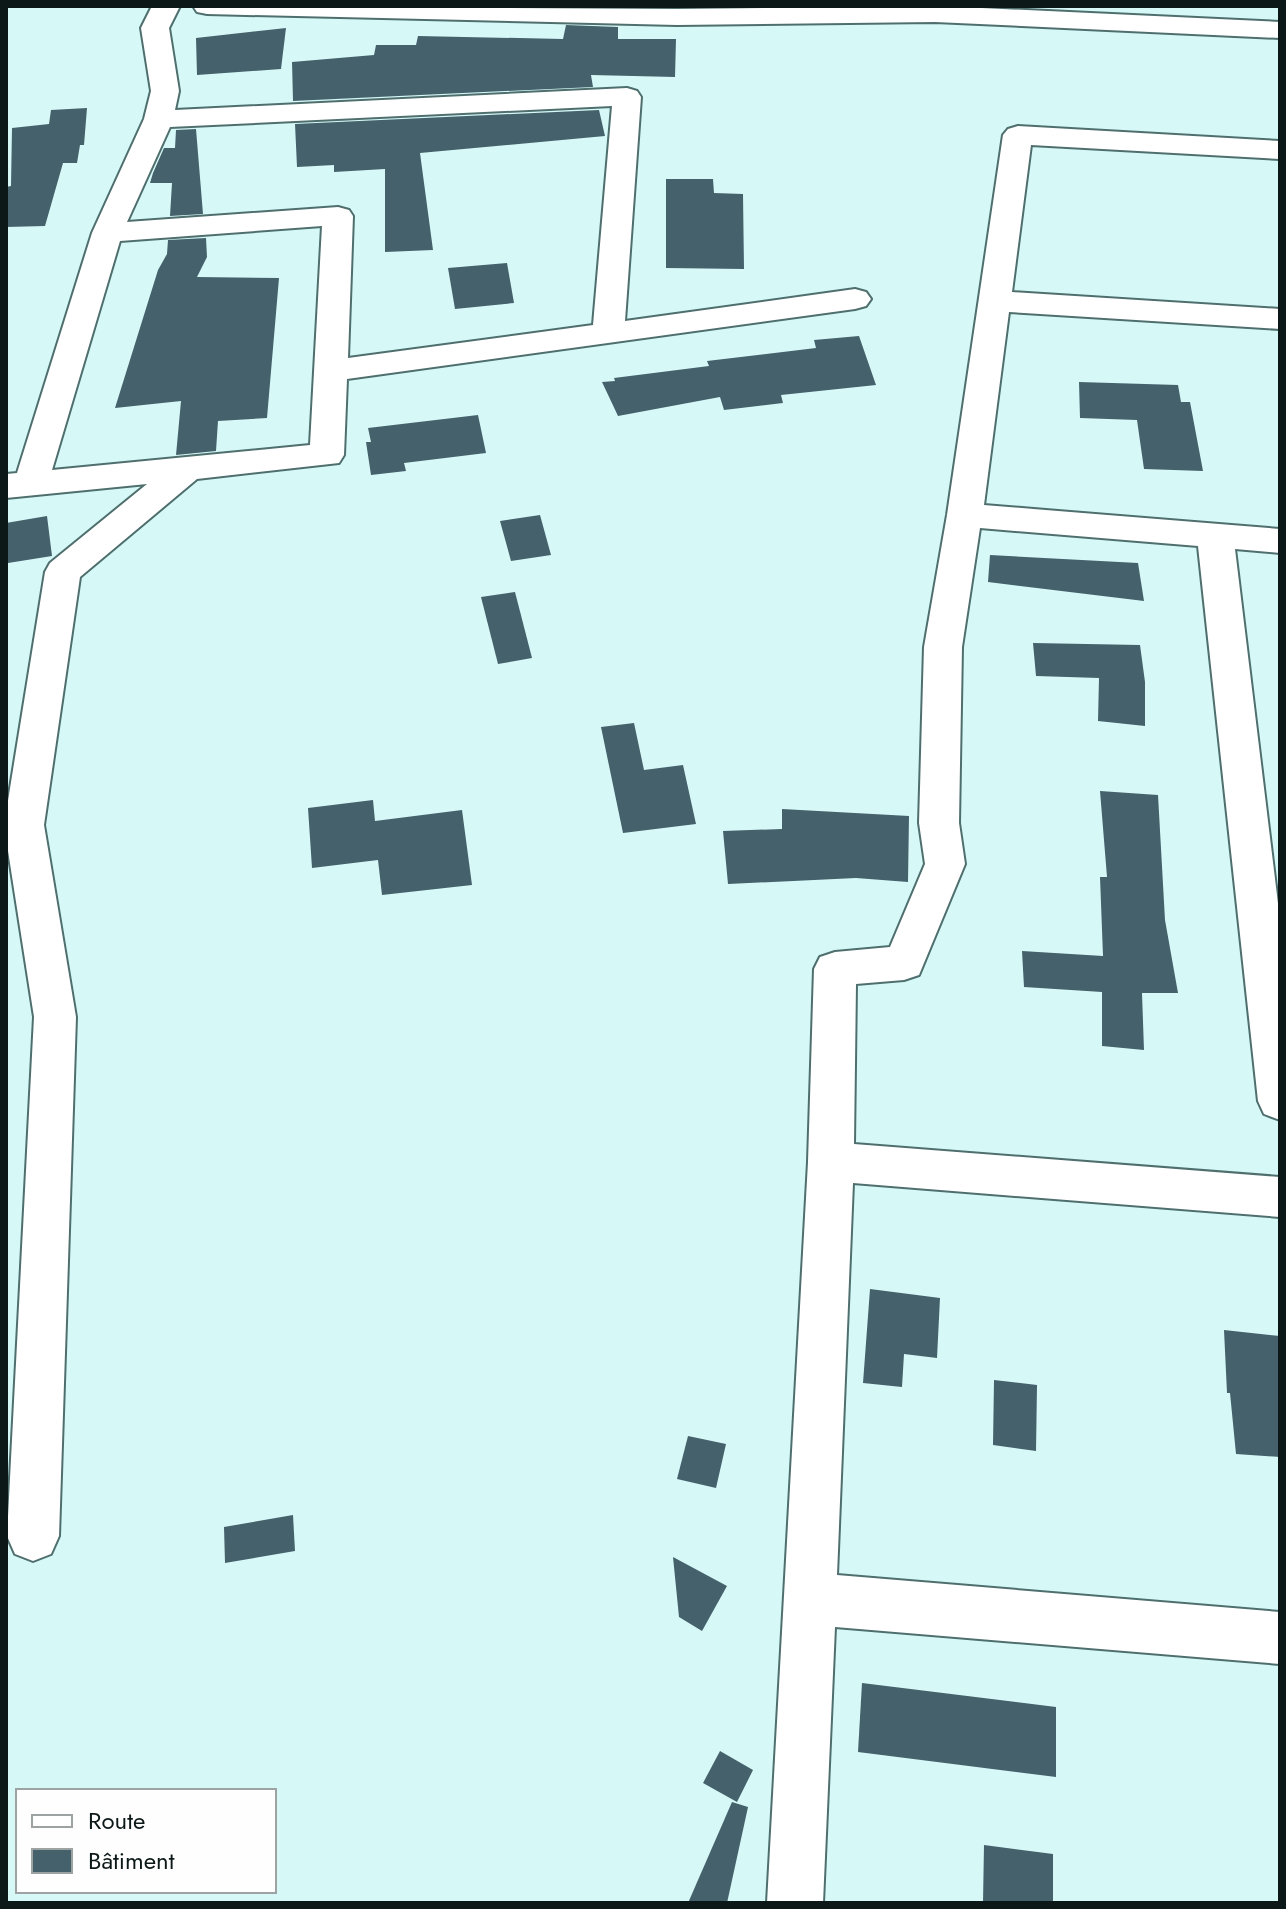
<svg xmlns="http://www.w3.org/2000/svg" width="1286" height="1909" font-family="Jost,sans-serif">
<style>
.building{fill:#45616b}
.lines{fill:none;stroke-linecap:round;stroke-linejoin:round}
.minor-casing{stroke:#4f6f6e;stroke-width:4}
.minor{fill:#fff;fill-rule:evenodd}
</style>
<rect width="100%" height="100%" fill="#d6f9f8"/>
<!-- building -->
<g class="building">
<polygon points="566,25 618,27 618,39 676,39 675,77 591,75 593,87 293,101 292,62 374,55 376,45 416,45 418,36 563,39"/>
<polygon points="286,28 281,69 197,75 196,38"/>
<polygon points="87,108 84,145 80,145 77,163 63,163 45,226 6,227 6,187 11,186 12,128 49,124 51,110"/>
<polygon points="599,110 605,136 420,153 433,250 385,252 385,169 334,172 334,165 297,167 295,124"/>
<polygon points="196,129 203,214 170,216 172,183 150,183 153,173 164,148 175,148 176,130"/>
<polygon points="666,179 713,179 714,193 743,194 744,269 666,268"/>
<polygon points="206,238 207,257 197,277 279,278 267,418 218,421 216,451 176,455 181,401 115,408 158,270 167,254 168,240"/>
<polygon points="507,263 514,303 455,309 448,268"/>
<polygon points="859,336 876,385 781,395 783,403 724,410 720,397 618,416 602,382 615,381 614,378 709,366 707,361 816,348 814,340"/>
<polygon points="1079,382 1178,385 1181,402 1190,402 1203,471 1144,469 1137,420 1080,418"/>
<polygon points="478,415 486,453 404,463 406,471 371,475 366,442 371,442 368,428"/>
<polygon points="540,515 551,555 511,561 500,521"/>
<polygon points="47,516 52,556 8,563 6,523"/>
<polygon points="990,555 1138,563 1144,601 988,582"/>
<polygon points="515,592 532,658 498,664 481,597"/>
<polygon points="1033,643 1140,645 1145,682 1145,726 1098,721 1099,678 1036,676"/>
<polygon points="634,723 644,770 683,765 696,824 623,833 601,727"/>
<polygon points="1100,791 1158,795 1165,920 1178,993 1142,993 1144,1050 1102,1046 1102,992 1024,987 1022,951 1103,956 1100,877 1107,877"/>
<polygon points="373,800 375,821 462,810 472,885 382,895 378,860 312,868 308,808"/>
<polygon points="782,809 909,816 908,882 856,878 728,884 723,831 782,829"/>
<polygon points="870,1289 940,1298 937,1358 904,1354 902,1387 863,1383"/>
<polygon points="1224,1330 1280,1336 1280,1457 1236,1454 1230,1393 1227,1393"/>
<polygon points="994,1380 1037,1385 1036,1451 993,1445"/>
<polygon points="688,1436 726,1444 716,1488 677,1479"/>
<polygon points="293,1515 295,1551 225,1563 224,1527"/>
<polygon points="673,1557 727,1586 702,1631 679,1617"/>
<polygon points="862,1683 1056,1707 1056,1777 858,1752"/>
<polygon points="720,1751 753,1770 737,1802 703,1783"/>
<polygon points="732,1802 748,1807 727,1903 688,1903"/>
<polygon points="984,1845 1053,1854 1053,1903 983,1903"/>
</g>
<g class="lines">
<defs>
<g id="minor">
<path d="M 152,6 L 180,6 L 169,28 L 179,91 L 175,110 L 627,88 L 637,91 L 641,97 L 625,321 L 855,289 L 866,292 L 871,299 L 866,306 L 855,309 L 347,379 L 344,455 L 339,463 L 197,479 L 80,577 L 44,825 L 76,1017 L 59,1536 L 51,1554 L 33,1561 L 15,1554 L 7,1536 L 34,1017 L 6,838 L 6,813 L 45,572 L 50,563 L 147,484 L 6,498 L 6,474 L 17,473 L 92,233 L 144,119 L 151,91 L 141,28 ZM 612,106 L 593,325 L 348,358 L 353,216 L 349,210 L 338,207 L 127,222 L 170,127 ZM 322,226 L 310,445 L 52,470 L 120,241 Z"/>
<polygon points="193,6 677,9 940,6 1280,22 1280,38 935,22 677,25 207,14 197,12"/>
<polygon points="1018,126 1280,141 1280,159 1031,145 1012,292 1280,309 1280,329 1009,312 984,505 1280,529 1280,553 1235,549 1280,920 1280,1120 1264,1114 1258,1101 1198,546 980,528 962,647 959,823 965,864 919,975 904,980 856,984 854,1144 1280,1177 1280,1217 853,1183 837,1575 1280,1612 1280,1664 835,1627 823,1903 767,1903 808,1162 814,969 820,957 835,952 890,947 925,864 919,823 924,647 947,515 1003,135 1008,129"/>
</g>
</defs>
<!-- minor casing -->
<use href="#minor" class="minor-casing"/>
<!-- minor -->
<use href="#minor" class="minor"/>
</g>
<!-- border -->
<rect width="1286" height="1909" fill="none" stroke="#0b1817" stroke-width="16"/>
<!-- legend -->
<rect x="16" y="1789" width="260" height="104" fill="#fefefe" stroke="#9da2a2" stroke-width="2"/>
<rect x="32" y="1815" width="40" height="12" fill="#ffffff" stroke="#9da2a2" stroke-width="2"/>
<text x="88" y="1829" font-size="24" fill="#0b1817">Route</text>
<rect x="32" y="1849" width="40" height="24" fill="#45616b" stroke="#9da2a2" stroke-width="2"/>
<text x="88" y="1869" font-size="24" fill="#0b1817">Bâtiment</text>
</svg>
